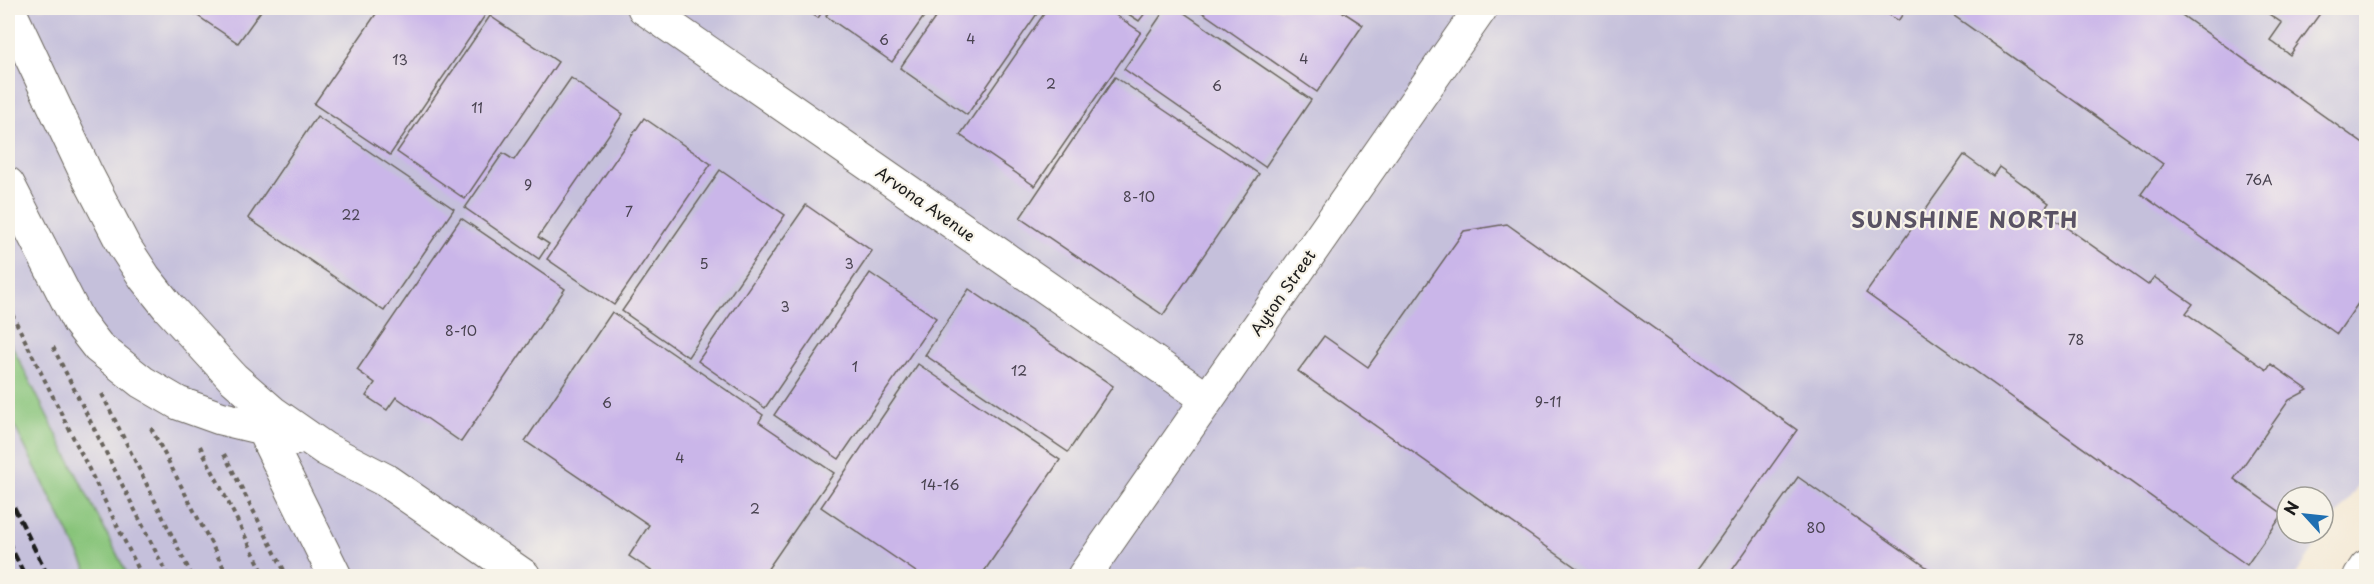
<svg xmlns="http://www.w3.org/2000/svg" width="2374" height="584" font-family="'Playpen Sans',sans-serif">
<style>
.industrial{fill:#c5c0db;fill-rule:evenodd}
.green{fill:#88c47a;stroke:#52704b;stroke-width:1.5}
.building{fill:#cab6e9}
.lines{fill:none;stroke-linecap:round;stroke-linejoin:round}
.minor-casing{stroke:#68635b;stroke-width:35}
.path{stroke:#68635b;stroke-width:4;stroke-dasharray:4.5 4.5;stroke-linecap:butt}
.minor{stroke:#fff;stroke-width:33}
.rail{stroke:#1c1c1c;stroke-width:4.5;stroke-dasharray:9 4.5;stroke-linecap:butt}
.labels{text-anchor:middle;dominant-baseline:central;stroke-width:4.5;stroke-linejoin:round;paint-order:stroke}
.number-label{font-size:14px;fill:#48424f}
.street-label{font-size:16px;fill:#1c1c1c;stroke:#f7f3e8}
.district-label{font-size:22px;font-weight:bold;letter-spacing:1.5px;fill:#595264;stroke:#f7f3e8}
</style>
<rect width="100%" height="100%" fill="#f7f3e8"/>
<filter id="ink" filterUnits="userSpaceOnUse"><feTurbulence type="fractalNoise" baseFrequency=".0167" numOctaves="2"/><feDisplacementMap in="SourceGraphic" scale="12" xChannelSelector="R" yChannelSelector="G"/><feConvolveMatrix kernelMatrix="1 2 1 2 8 2 1 2 1" color-interpolation-filters="sRGB"/></filter>
<filter id="wash" filterUnits="userSpaceOnUse"><feTurbulence type="fractalNoise" baseFrequency=".008" numOctaves="4" result="noise"/><feDisplacementMap in="SourceGraphic" scale="24" xChannelSelector="R" yChannelSelector="G"/><feGaussianBlur stdDeviation="1.35" result="paint"/><feColorMatrix in="noise" values="0 0 0 0 0 0 0 0 0 0 0 0 0 0 0 0 0 1.4 0 .05"/><feComposite in="paint" operator="in"/></filter>
<g filter="url(#wash)">
<rect width="100%" height="100%" fill="#f4e7d1"/>
<!-- industrial -->
<g class="industrial">
<path d="M 8,8 L 2366,8 L 2366,474 L 2295,576 L 108,576 L 8,379 ZM 2287,497 L 2323,497 L 2323,533 L 2287,533 Z"/>
<polygon points="8,413 90,576 8,576"/>
</g>
<!-- green -->
<polygon class="green" points="8,338 128,576 90,576 8,413"/>
<g id="blocks">
<!-- building -->
<g class="building">
<polygon points="186,8 263,8 238,43"/>
<polygon points="380,8 477,8 486,14 390,155 314,104"/>
<polygon points="803,8 825,8 818,18"/>
<polygon points="831,8 930,8 892,62 826,16"/>
<polygon points="942,8 1041,8 967,115 900,68"/>
<polygon points="1048,8 1105,8 1141,32 1035,186 960,135"/>
<polygon points="1119,8 1149,8 1139,21"/>
<polygon points="1166,8 1177,8 1311,100 1265,167 1124,69"/>
<polygon points="1196,8 1337,8 1363,25 1317,92"/>
<polygon points="1879,8 1907,8 1898,21"/>
<polygon points="1943,8 2172,8 2366,146 2366,292 2337,334 2141,194 2163,164"/>
<polygon points="2260,8 2324,8 2290,55 2270,40 2282,23"/>
<polygon points="490,16 558,62 465,199 397,152"/>
<polygon points="1115,77 1259,174 1163,315 1020,218"/>
<polygon points="571,78 623,114 538,237 549,244 539,259 465,208 503,153 514,160"/>
<polygon points="317,116 454,209 384,311 248,218"/>
<polygon points="644,118 711,164 614,305 547,259"/>
<polygon points="1964,155 1993,176 1999,167 2049,203 2043,211 2148,285 2154,277 2193,304 2186,313 2267,370 2271,364 2308,390 2289,400 2234,479 2283,514 2247,565 1866,293"/>
<polygon points="720,170 785,215 688,357 622,311"/>
<polygon points="806,205 872,251 765,408 698,361"/>
<polygon points="461,218 565,289 461,442 396,397 387,410 366,396 375,383 357,370"/>
<polygon points="1507,224 1797,430 1693,576 1588,576 1298,371 1324,336 1368,367 1464,231"/>
<polygon points="870,273 936,318 839,459 774,415"/>
<polygon points="969,289 1113,386 1068,452 925,355"/>
<polygon points="612,312 763,415 759,422 834,473 763,576 659,576 629,556 649,525 525,441"/>
<polygon points="918,364 1060,460 981,576 922,576 821,507"/>
<polygon points="1798,477 1939,576 1728,576"/>
</g>
</g>
</g>
<g filter="url(#ink)">
<use href="#blocks" fill-opacity="0" stroke="#68635b" stroke-width="1.5"/>
<g class="lines">
<defs>
<g id="minor">
<polyline points="8,8 85,171 124,246 145,278 169,308 233,378 272,412 325,449 385,480 524,576"/>
<polyline points="644,8 1207,399"/>
<polyline points="8,184 78,321 98,347 142,382 178,403 220,418 262,428 294,439"/>
<polyline points="269,417 262,428 335,576"/>
<polyline points="1084,576 1481,8"/>
<polyline points="2360,576 2366,567"/>
</g>
</defs>
<!-- minor casing -->
<use href="#minor" class="minor-casing"/>
<!-- path -->
<g class="path">
<polyline points="8,306 142,576"/>
<polyline points="53,347 168,576"/>
<polyline points="102,394 192,576"/>
<polyline points="151,428 228,576"/>
<polyline points="200,446 265,576"/>
<polyline points="224,454 287,576"/>
</g>
<!-- minor -->
<use href="#minor" class="minor"/>
<!-- rail -->
<g class="rail">
<polyline points="8,495 48,576"/>
<polyline points="8,541 25,576"/>
</g>
</g>
</g>
<g class="labels">
<!-- number labels -->
<g class="number-label">
<text x="971" y="38">4</text>
<text x="884" y="39">6</text>
<text x="1304" y="58">4</text>
<text x="400" y="59">13</text>
<text x="1051" y="83">2</text>
<text x="1217" y="85">6</text>
<text x="477" y="107">11</text>
<text x="2259" y="179">76A</text>
<text x="528" y="184">9</text>
<text x="1139" y="196">8-10</text>
<text x="629" y="211">7</text>
<text x="351" y="214">22</text>
<text x="704" y="263">5</text>
<text x="849" y="263">3</text>
<text x="785" y="306">3</text>
<text x="461" y="330">8-10</text>
<text x="2076" y="339">78</text>
<text x="855" y="366">1</text>
<text x="1019" y="370">12</text>
<text x="1548" y="401">9-11</text>
<text x="607" y="402">6</text>
<text x="680" y="457">4</text>
<text x="940" y="484">14-16</text>
<text x="755" y="508">2</text>
<text x="1816" y="527">80</text>
</g>
<!-- street labels -->
<g class="street-label">
<text transform="translate(926 203) rotate(35)">Arvona Avenue</text>
<text transform="translate(1282 292) rotate(-55)">Ayton Street</text>
</g>
<!-- district labels -->
<g class="district-label">
<text x="1965" y="218">SUNSHINE NORTH</text>
</g>
</g>
<!-- margin -->
<rect width="2374" height="584" fill="none" stroke="#f7f3e8" stroke-width="30"/>
<!-- north arrow -->
<g transform="translate(2305 515) rotate(297)"><circle r="28" fill="#f7f3e8" stroke="#9f9d96" stroke-width="1.5"/>
<path d="M0-4.5L10 22L0 15L-10 22Z" fill="#1f6fb2"/>
<text y="-9" font-size="16" font-weight="bold" text-anchor="middle" fill="#1c1c1c">N</text>
</g>
</svg>
